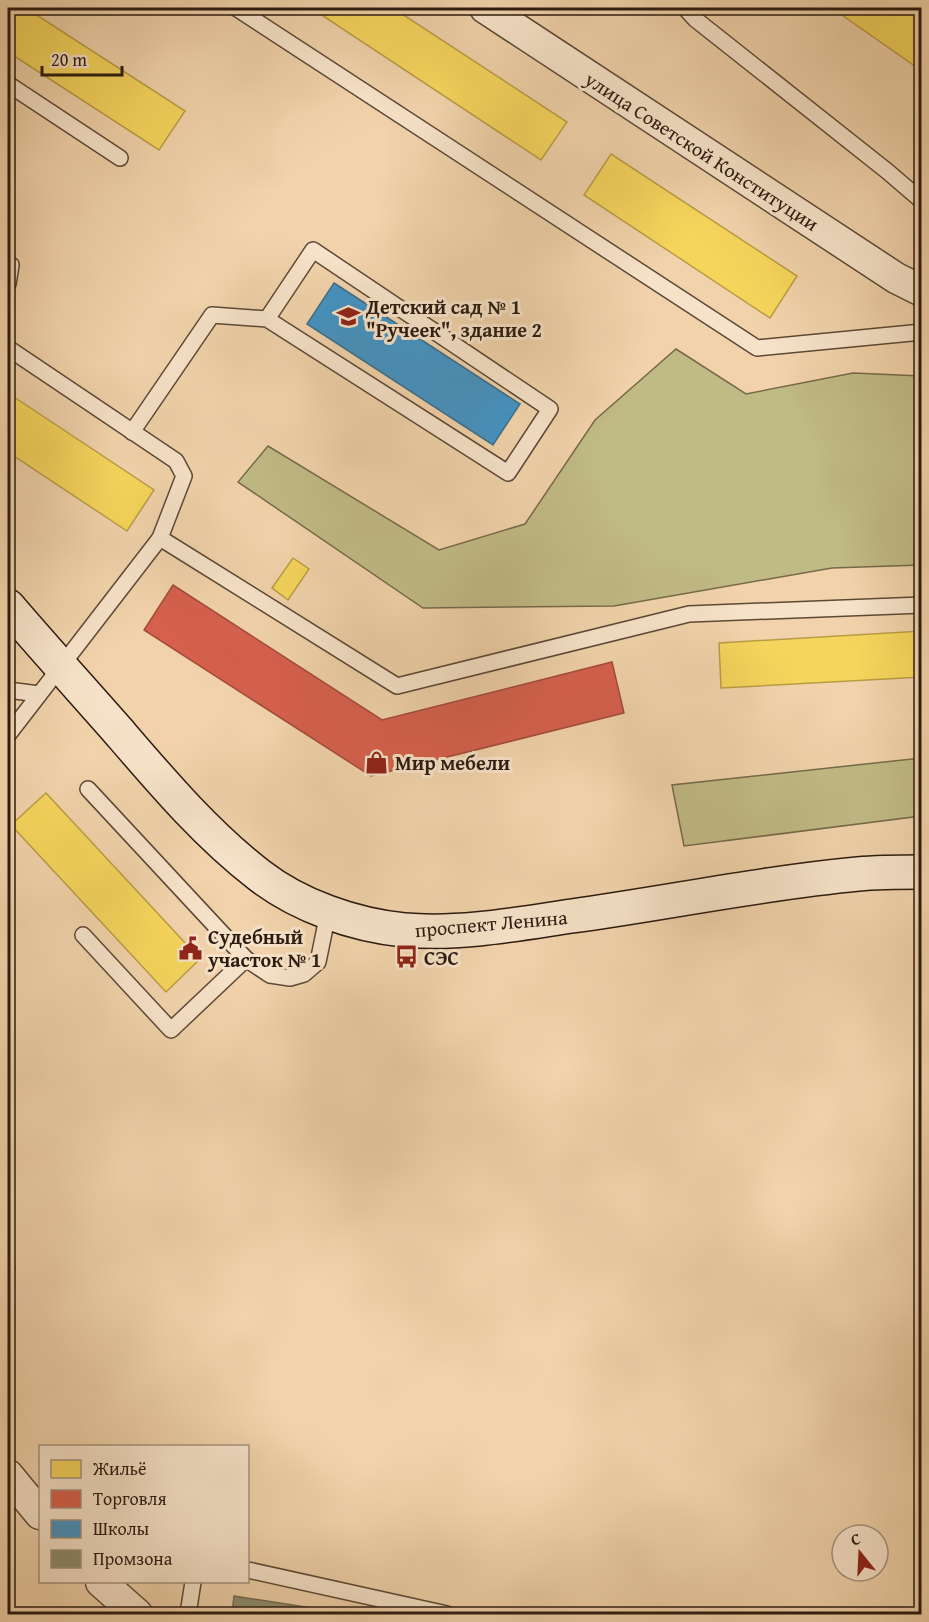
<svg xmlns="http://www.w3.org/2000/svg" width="929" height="1622" font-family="'Gentium Book Plus',serif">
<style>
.green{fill:#c0ba85;stroke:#766a4a;stroke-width:1.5}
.homes{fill:#f6d55c;stroke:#b99d45;stroke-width:1.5}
.shops{fill:#d6604d;stroke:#a34b3b;stroke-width:1.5}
.schools{fill:#4393c3;stroke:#3c6f8d;stroke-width:1.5}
.industry{fill:#8c8c6e;stroke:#6f6a52;stroke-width:1.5}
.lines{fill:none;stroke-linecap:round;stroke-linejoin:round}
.lane-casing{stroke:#5c4936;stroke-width:18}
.street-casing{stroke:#5c4936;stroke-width:33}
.secondary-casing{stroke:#2b1b10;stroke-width:36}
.lane{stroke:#f6e2c8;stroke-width:15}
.street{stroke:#f6e2c8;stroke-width:30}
.secondary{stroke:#f6e2c8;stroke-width:33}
.labels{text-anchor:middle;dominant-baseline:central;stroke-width:6;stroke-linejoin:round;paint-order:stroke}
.street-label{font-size:20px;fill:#2b1b10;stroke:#f6e2c8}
.poi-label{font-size:20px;font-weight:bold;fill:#2b1b10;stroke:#f6e2c8;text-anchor:start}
</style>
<rect width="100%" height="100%" fill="#f1d2aa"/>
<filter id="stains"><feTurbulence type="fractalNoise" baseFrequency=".00333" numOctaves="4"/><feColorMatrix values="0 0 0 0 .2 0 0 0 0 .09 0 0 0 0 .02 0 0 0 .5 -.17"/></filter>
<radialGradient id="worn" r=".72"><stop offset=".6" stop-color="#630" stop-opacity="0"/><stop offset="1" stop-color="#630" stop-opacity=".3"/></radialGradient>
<!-- green -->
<g class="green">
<polygon points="676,349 746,394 853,373 921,376 921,565 832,568 614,606 423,608 238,482 268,446 439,550 525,524 595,420"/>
<polygon points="921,758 921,816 684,846 672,785"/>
<polygon points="8,1199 15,1269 8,1264"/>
</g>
<!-- homes -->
<g class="homes">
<polygon points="8,8 26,8 185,111 159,150 8,52"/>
<polygon points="311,8 393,8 567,122 541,160"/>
<polygon points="832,8 918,8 922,10 922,71"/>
<polygon points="611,154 797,276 770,318 584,195"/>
<polygon points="8,393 154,490 127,531 8,452"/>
<polygon points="293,558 309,569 288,600 272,588"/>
<polygon points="922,631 922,677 721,688 719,643"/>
<polygon points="46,793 200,959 166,992 11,825"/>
</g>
<!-- shops -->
<polygon class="shops" points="173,585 382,720 612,662 624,713 371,776 144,630"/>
<!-- schools -->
<polygon class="schools" points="334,283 520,404 493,445 307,324"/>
<!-- industry -->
<polygon class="industry" points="234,1596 350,1614 232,1614"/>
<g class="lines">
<defs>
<g id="lane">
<polyline points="236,8 757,348 922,332"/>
<polyline points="685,8 695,19 887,171 922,201"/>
<polyline points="8,84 120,158"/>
<polyline points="8,263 11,265 8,284"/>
<polyline points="8,348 176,461 184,476 160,538"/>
<polyline points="132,432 212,315 267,319 508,473 550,409 313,250 267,319"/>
<polyline points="8,690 39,694"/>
<polyline points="8,735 160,538 397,686 689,614 922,605"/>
<polyline points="88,789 246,959"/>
<polyline points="83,935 171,1030 246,959 270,975 290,978 304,974 318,962 328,913"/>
<polyline points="248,1570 447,1614"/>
<polyline points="188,1614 193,1582"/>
</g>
<g id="street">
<polyline points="485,8 896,278 922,291"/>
<polyline points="8,1475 40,1514"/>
<polyline points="101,1582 137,1614"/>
</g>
<path id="secondary" d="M 8,606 C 44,648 82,690 119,732 C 162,782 206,834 259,875 C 299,906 354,925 404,930 C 460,935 518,924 572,916 C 667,903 762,883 858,874 C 879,872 901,872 922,872"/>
</defs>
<!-- lane casing -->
<use href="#lane" class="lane-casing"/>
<!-- street casing -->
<use href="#street" class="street-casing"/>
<!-- secondary casing -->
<use href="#secondary" class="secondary-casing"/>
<!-- lane -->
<use href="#lane" class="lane"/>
<!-- street -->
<use href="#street" class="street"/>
<!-- secondary -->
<use href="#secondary" class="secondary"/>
</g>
<!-- icons -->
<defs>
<symbol id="school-bare" viewBox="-9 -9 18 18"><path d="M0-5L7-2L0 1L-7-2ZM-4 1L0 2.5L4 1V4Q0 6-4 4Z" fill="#8f2418" stroke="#f6e2c8" stroke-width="2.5" paint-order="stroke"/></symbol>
<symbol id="shop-bare" viewBox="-9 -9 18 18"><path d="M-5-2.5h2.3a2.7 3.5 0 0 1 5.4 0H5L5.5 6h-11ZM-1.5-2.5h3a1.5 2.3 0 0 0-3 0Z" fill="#8f2418" stroke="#f6e2c8" stroke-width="2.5" paint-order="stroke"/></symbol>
<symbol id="civic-bare" viewBox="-9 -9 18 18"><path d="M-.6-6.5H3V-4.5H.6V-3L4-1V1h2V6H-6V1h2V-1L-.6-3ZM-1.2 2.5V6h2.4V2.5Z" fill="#8f2418" stroke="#f6e2c8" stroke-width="2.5" paint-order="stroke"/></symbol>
<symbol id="bus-bare" viewBox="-9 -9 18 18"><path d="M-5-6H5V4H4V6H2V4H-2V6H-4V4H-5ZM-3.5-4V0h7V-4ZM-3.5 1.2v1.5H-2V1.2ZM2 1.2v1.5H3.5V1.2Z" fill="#8f2418" stroke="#f6e2c8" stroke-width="2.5" paint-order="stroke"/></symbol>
</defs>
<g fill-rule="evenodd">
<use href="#school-bare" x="332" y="300" width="33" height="33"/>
<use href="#shop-bare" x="360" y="746" width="33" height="33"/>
<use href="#civic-bare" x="174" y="932" width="33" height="33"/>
<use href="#bus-bare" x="390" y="940" width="33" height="33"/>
</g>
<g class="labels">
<!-- street labels -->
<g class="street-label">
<text transform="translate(702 151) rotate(33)">улица Советской Конституции</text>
<text transform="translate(491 923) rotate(-5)">проспект Ленина</text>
</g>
<!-- poi labels -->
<g class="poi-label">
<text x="366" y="306">Детский сад № 1<tspan x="366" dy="23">"Ручеек", здание 2</tspan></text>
<text x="395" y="762">Мир мебели</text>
<text x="208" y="936">Судебный<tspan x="208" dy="23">участок № 1</tspan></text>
<text x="424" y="957">СЭС</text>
</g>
</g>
<!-- margin -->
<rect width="929" height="1622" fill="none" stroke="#f1d2aa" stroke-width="30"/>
<rect x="9" y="9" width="911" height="1604" fill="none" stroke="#2b1b10" stroke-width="3"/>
<rect x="15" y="15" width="899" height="1592" fill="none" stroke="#2b1b10" stroke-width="1.5"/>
<!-- legend -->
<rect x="39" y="1445" width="210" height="138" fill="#f6e2c8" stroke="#a5927e" stroke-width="1.5"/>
<rect x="51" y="1460" width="30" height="18" fill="#f6d55c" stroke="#a5927e" stroke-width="1.5"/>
<text x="93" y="1475" font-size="18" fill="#2b1b10">Жильё</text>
<rect x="51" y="1490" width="30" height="18" fill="#d6604d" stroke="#a5927e" stroke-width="1.5"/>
<text x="93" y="1505" font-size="18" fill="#2b1b10">Торговля</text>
<rect x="51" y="1520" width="30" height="18" fill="#4393c3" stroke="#a5927e" stroke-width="1.5"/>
<text x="93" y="1535" font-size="18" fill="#2b1b10">Школы</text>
<rect x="51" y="1550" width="30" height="18" fill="#8c8c6e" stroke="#a5927e" stroke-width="1.5"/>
<text x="93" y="1565" font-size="18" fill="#2b1b10">Промзона</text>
<!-- north arrow -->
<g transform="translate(860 1553) rotate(342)"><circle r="28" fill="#f6e2c8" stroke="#a5927e" stroke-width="1.5"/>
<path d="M0-4.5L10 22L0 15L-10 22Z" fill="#8f2418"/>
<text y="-9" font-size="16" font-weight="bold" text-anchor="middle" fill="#2b1b10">С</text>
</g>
<!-- scale -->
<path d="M42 66v9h80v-9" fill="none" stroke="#2b1b10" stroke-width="3"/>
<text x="51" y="66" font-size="18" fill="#2b1b10" stroke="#f6e2c8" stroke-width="4.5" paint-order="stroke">20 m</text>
<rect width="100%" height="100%" filter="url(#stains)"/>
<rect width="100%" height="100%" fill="url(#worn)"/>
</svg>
